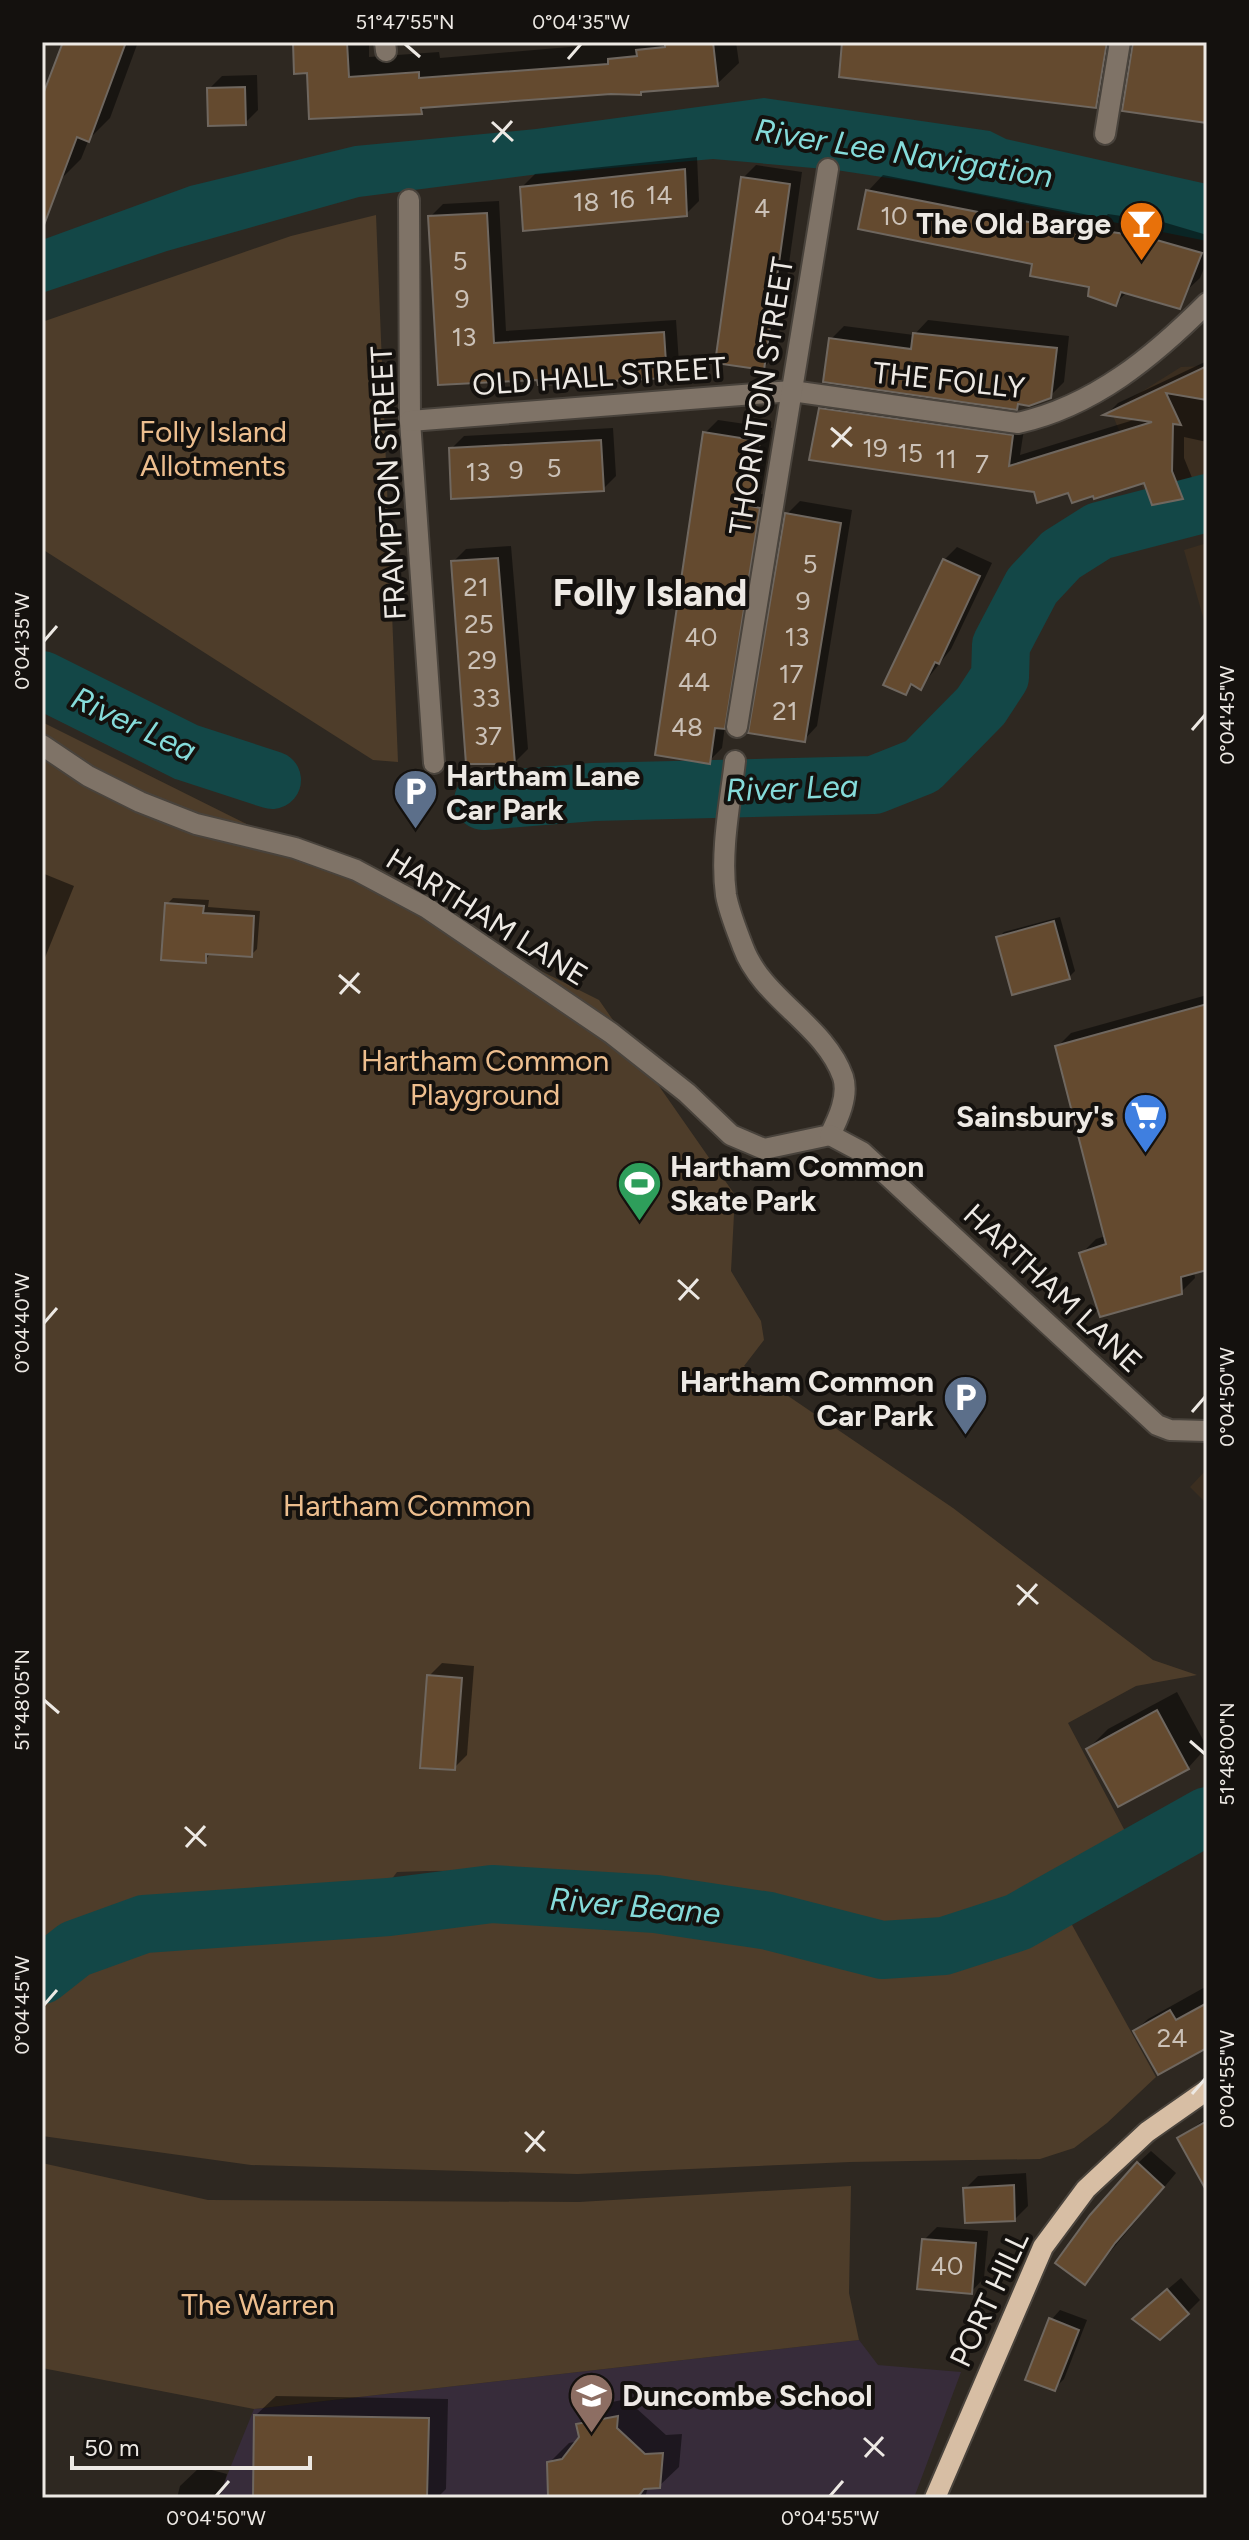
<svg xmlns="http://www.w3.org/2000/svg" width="1249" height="2540" font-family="Figtree,sans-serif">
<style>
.industrial{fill:#3b2e20}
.education{fill:#372c3a}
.green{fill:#4e3d2a}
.water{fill:#134747}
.shadow{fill:#0007}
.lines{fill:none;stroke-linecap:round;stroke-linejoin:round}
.river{stroke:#134747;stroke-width:58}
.building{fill:#644a2f;stroke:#6f675f;stroke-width:2}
.minor-casing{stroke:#49433c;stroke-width:24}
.major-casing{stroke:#49433c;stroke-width:24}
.minor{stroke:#7f7367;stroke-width:20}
.major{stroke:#d7bea4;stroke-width:20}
.ticks{fill:none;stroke:#ede9e4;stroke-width:3}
.labels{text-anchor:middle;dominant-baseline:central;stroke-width:8;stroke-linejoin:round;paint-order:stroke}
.number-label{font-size:26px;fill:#cbc1b7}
.poi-label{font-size:30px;font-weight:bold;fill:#ede9e4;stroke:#14110e;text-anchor:end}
.street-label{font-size:30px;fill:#ede9e4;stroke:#14110e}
.park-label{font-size:30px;fill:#edbe8e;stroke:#14110e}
.water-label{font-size:32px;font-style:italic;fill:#85dbda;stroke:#14110e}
.district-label{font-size:38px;font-weight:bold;fill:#ede9e4;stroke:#14110e}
.neatline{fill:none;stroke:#ede9e4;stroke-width:3}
.ticks-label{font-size:20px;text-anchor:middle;fill:#ede9e4}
</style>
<rect width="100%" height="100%" fill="#2e2821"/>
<!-- industrial -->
<g class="industrial">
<polygon points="1207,366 1207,496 1153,512 1111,411 1181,367"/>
<polygon points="1207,543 1207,631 1184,550"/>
<polygon points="1207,1469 1207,1504 1190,1487"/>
</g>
<!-- education -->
<polygon class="education" points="859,2340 878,2365 961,2372 914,2498 218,2498 254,2409"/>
<!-- green -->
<g class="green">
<polygon points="376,215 398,762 373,760 42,549 42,322 291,236"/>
<path d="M 42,722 L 599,1000 L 735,1195 L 731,1271 L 761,1321 L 764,1340 L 744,1366 L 953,1508 L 1153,1660 L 1197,1675 L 1136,1686 L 1068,1723 L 1126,1833 C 1070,1864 1012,1907 948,1920 C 916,1926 878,1927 846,1922 C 816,1917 788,1902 759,1897 C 639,1878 518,1867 397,1872 L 385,1888 C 307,1892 96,1890 42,1939 Z"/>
<polygon points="1066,1914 1156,2077 1107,2123 1074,2148 1040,2159 850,2162 577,2174 251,2165 42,2136 42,2004 72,1975 127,1951 198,1938 269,1938 486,1917 735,1931 838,1960 906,1970 960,1968 999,1952"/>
<polygon points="42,2163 208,2200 579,2202 851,2186 849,2293 859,2340 254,2409 42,2368"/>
</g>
<!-- water -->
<polygon class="water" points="764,98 990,131 1006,139 1207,184 1207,241 915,182 836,170 713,159 531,175 359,197 167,251 42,293 42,240 190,186 355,146 536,129"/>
<!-- shadow -->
<g class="shadow">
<polygon points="65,42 138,42 110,118 89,139 81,159 60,180 42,173 42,103"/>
<polygon points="295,42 369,42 369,57 439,52 440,58 627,42 736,42 739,63 717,84 427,106 421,112 309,71"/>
<polygon points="845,42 1207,42 1207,121 1131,70 1095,105"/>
<polygon points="257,75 258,110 245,123 209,89 222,76"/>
<polygon points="697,157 699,201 686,214 522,187 535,174"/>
<polygon points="756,165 802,172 776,355 763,368 743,178"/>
<polygon points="883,175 1104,218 1108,214 1163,222 1207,235 1207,261 1200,278 1184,293 1127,292 1115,304 1091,286 868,191"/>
<polygon points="499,201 506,331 676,320 679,363 666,376 440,383 430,217 443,204"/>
<polygon points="928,320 1069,336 1064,382 1050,396 1021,403 1016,408 831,339 844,326 914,335"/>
<polygon points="1207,361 1207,442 1184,437 1184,458 1195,485 1182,498 1145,480 1069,490 1035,490 821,409 834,396 1025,423 1020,455 1140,418 1107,414 1118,403"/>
<polygon points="718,420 772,428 761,494 771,496 737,714 725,726 722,748 709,761 705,433"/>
<polygon points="613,428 616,476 603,489 451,449 464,436"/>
<polygon points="800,501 852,510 817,726 804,740 787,514"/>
<polygon points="511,546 528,749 515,762 453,562 466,549"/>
<polygon points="957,547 992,563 951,649 921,687 914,684 905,692 944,560"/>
<polygon points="42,873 74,886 42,965"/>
<polygon points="173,898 209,900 208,907 260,911 257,949 251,955 211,952 205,961 167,904"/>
<polygon points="1060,917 1075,971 1069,977 998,938 1004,932"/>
<polygon points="1207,995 1207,1268 1194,1271 1195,1278 1181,1292 1082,1253 1096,1239 1106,1236 1057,1047 1071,1033"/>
<polygon points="442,1663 474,1666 467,1755 454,1768 429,1676"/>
<polygon points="1177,1692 1207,1747 1188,1768 1088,1749 1108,1729"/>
<polygon points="1207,1986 1207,2046 1135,2031 1148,2019"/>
<polygon points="1207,2118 1207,2175 1179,2138"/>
<polygon points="1151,2151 1176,2173 1085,2282 1138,2163"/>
<polygon points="1026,2173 1028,2206 1015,2219 965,2189 978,2176"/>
<polygon points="937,2227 988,2231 984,2278 971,2292 924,2240"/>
<polygon points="1181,2278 1200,2300 1187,2313 1148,2306"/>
<polygon points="1060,2310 1087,2320 1064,2379 1054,2389 1051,2320"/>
<polygon points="276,2396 448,2399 446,2489 437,2498 255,2498 256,2415"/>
<polygon points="636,2397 636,2408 666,2435 682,2434 679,2467 659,2486 648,2487 645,2498 570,2498 549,2463 569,2443 579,2441 582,2438 578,2424 598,2405"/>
<polygon points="200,2467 227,2474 220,2498 177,2498 180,2486"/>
</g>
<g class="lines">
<!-- river -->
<g class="river">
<polyline points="42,680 186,752 272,780"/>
<polyline points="483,801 593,792 874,785 922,766 981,706 1000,677 1001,645 1032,586 1061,555 1099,531 1207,503"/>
<polyline points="42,1975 75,1949 144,1924 389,1907 492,1894 656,1904 769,1921 882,1950 944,1946 1018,1922 1207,1816"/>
</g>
</g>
<!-- building -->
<g class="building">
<polygon points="63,42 126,42 89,142 77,137 44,225 42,97"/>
<polygon points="293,42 347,42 349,77 419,72 419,78 608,64 608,59 637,56 636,50 665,47 665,42 713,42 718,86 641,92 641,95 611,94 421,108 422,114 309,119 307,73 294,74"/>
<polygon points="842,42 1107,42 1096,108 839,77"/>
<polygon points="1133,42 1207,42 1207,123 1122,111"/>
<polygon points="245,87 246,125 208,126 207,88"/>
<polygon points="685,169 687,216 523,231 520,187"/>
<polygon points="741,177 790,184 764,370 715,363"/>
<polygon points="866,190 1090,234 1090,229 1146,237 1202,253 1180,309 1121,292 1116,306 1088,296 1089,287 1030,276 1032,264 858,229"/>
<polygon points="487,213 494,343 664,332 667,378 538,385 537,380 438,385 428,216"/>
<polygon points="913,333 1057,348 1051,398 1029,406 1018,404 1017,410 823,382 829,338 911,349"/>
<polygon points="1207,366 1207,400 1166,393 1181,425 1173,424 1172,471 1183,499 1152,505 1144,483 1094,499 1093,496 1072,503 1068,493 1037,503 1034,492 809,460 819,408 1013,435 1009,466 1152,422 1103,415"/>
<polygon points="703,432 760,441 750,506 760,508 725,729 715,728 710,764 655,755"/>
<polygon points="601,440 604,491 451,499 449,448"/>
<polygon points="785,513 841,523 805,742 748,733"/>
<polygon points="498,558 515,764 466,764 451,561"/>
<polygon points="943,559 980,576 939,664 935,662 921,690 911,684 906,695 883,685"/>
<polygon points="165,903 204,906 203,913 254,916 252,957 206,954 206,963 161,960"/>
<polygon points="1054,921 1070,979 1012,995 996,937"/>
<polygon points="1207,1004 1207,1270 1181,1277 1182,1294 1100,1317 1079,1253 1106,1244 1055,1046"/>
<polygon points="427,1675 462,1678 455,1770 420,1768"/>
<polygon points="1157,1710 1189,1769 1118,1807 1086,1749"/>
<polygon points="1207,2003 1207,2048 1158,2075 1133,2031 1170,2010 1176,2020"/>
<polygon points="1207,2121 1207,2192 1177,2138"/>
<polygon points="1137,2162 1164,2187 1115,2243 1085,2285 1055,2263 1090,2215"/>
<polygon points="1014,2185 1015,2221 965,2223 963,2188"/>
<polygon points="922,2239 976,2243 972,2294 917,2289"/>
<polygon points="1167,2289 1189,2314 1160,2340 1132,2319"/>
<polygon points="1049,2318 1079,2330 1055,2391 1025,2380"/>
<polygon points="254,2415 429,2418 427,2498 253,2498"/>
<polygon points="618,2416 617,2428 645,2454 663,2453 660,2488 644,2489 637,2498 548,2496 547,2462 562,2459 579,2437 576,2424"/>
</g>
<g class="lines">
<defs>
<g id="minor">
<polyline points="385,42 386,51"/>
<polyline points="1105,134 1120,42"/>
<polyline points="409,200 410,421 434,763"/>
<path d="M 410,421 L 792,391 L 1018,423 C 1094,406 1153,357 1207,303"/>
<polyline points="737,727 828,169"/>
<path d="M 42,745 L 88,776 L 140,802 L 196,824 L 295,848 L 356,870 L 427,908 L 611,1033 L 687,1093 L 731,1135 L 764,1149 L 830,1135 C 838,1119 849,1096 843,1077 C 825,1025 762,999 743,947 C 737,931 729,912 726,895 C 720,852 730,804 735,761"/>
<polyline points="830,1135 862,1152 1157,1425 1170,1430 1207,1431"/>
</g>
<polyline id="major" points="935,2498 1043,2247 1086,2189 1147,2132 1207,2090"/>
</defs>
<!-- minor casing -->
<use href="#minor" class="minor-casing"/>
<!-- major casing -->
<use href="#major" class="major-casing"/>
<!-- minor -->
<use href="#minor" class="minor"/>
<!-- major -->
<use href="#major" class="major"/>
</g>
<!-- ticks -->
<path class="ticks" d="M 405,44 L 420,57M 568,59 L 581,44M 492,122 L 513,141M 493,142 L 512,121M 831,428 L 852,446M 832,447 L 851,427M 44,641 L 57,626M 1192,730 L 1205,715M 339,975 L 360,993M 340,994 L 359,973M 678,1280 L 699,1299M 679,1300 L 698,1279M 44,1323 L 57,1308M 1192,1412 L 1205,1397M 1017,1585 L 1038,1604M 1018,1605 L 1037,1584M 44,1700 L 59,1713M 1190,1741 L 1205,1754M 185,1827 L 206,1846M 186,1847 L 205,1826M 44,2005 L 57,1990M 1192,2094 L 1205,2079M 525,2132 L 545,2151M 526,2152 L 544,2131M 864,2438 L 884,2456M 865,2457 L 883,2437M 216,2496 L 229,2481M 830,2496 L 843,2481"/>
<!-- icons -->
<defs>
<symbol id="bar-pin" viewBox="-11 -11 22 30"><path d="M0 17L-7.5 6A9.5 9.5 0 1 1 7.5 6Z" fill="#e8710a" stroke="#14110e"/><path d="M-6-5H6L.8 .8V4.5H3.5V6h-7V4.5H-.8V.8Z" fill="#fff"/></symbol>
<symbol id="parking-pin" viewBox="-11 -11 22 30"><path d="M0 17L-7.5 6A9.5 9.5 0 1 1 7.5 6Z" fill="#5c6f8a" stroke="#14110e"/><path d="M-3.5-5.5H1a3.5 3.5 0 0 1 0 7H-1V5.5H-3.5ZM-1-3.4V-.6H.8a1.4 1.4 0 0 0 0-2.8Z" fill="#fff"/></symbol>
<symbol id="supermarket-pin" viewBox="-11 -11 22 30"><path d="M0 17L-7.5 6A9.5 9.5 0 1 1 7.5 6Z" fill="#3f7fe0" stroke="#14110e"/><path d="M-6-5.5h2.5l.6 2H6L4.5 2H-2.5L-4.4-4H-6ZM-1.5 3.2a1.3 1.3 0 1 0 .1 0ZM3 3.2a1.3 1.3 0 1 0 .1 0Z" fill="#fff"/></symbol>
<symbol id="stadium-pin" viewBox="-11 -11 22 30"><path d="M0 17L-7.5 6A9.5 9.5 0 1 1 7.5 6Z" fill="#2e9e5b" stroke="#14110e"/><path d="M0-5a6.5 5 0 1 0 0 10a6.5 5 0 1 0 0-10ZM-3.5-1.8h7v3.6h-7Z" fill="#fff"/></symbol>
<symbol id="school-pin" viewBox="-11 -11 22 30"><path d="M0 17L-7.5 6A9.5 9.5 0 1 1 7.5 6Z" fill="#8d6e63" stroke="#14110e"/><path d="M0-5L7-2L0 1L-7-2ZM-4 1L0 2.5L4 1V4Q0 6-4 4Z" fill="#fff"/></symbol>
</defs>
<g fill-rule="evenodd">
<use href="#bar-pin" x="1116" y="198" width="51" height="69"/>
<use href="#parking-pin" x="390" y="766" width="51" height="69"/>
<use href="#supermarket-pin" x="1120" y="1090" width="51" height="69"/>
<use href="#stadium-pin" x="614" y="1158" width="51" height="69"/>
<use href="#parking-pin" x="940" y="1372" width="51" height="69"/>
<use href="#school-pin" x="566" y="2370" width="51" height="69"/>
</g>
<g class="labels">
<!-- number labels -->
<g class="number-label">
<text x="659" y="195">14</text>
<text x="622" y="199">16</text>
<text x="586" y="202">18</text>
<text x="762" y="208">4</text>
<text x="894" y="216">10</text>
<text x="460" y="261">5</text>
<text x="462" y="299">9</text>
<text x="464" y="337">13</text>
<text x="875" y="448">19</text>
<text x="910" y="453">15</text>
<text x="946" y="459">11</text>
<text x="982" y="464">7</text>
<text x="554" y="468">5</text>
<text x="516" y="470">9</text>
<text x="478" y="472">13</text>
<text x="810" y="564">5</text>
<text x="476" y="587">21</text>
<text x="803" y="601">9</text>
<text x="479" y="624">25</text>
<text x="701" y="637">40</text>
<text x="797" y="637">13</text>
<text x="482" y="660">29</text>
<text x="791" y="674">17</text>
<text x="694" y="682">44</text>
<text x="486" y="698">33</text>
<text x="785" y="711">21</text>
<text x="687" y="727">48</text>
<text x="488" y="736">37</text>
<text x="1172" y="2038">24</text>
<text x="947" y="2266">40</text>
</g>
<!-- poi labels -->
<g class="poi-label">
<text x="1111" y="223">The Old Barge</text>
<text x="446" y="775" text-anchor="start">Hartham Lane<tspan x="446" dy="34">Car Park</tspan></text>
<text x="1114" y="1116">Sainsbury's</text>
<text x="670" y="1166" text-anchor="start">Hartham Common<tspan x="670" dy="34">Skate Park</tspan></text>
<text x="934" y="1381">Hartham Common<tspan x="934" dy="34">Car Park</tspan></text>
<text x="622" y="2395" text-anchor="start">Duncombe School</text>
</g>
<!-- street labels -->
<g class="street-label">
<text transform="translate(599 376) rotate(-4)">OLD HALL STREET</text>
<text transform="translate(949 380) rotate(6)">THE FOLLY</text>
<text transform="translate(761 396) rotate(-81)">THORNTON STREET</text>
<text transform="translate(388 483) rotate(-93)">FRAMPTON STREET</text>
<text transform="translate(487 917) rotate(32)">HARTHAM LANE</text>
<text transform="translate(1053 1288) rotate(43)">HARTHAM LANE</text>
<text transform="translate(989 2299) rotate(-65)">PORT HILL</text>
</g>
<!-- park labels -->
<g class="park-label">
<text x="213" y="431">Folly Island<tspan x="213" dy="34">Allotments</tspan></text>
<text x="485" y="1060">Hartham Common<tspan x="485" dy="34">Playground</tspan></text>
<text x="407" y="1505">Hartham Common</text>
<text x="258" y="2304">The Warren</text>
</g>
<!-- water labels -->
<g class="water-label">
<text transform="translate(904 153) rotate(9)">River Lee Navigation</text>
<text transform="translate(134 724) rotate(25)">River Lea</text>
<text transform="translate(792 788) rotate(-2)">River Lea</text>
<text transform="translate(635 1906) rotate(5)">River Beane</text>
</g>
<!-- district labels -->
<g class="district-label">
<text x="650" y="593">Folly Island</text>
</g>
</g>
<!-- border -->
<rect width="1249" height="2540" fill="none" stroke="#14110e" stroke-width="88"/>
<!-- scale -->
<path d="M72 2456v12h238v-12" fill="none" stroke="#ede9e4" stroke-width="4"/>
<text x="84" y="2456" font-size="24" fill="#ede9e4" stroke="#14110e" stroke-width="6" paint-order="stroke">50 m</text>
<rect x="44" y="44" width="1161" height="2452" class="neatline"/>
<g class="ticks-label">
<text x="405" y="29">51°47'55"N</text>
<text x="581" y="29">0°04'35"W</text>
<text transform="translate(22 641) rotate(-90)" y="7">0°04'35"W</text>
<text transform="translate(1227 715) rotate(-90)" y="7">0°04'45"W</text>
<text transform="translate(22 1323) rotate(-90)" y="7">0°04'40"W</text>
<text transform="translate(1227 1397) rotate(-90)" y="7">0°04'50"W</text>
<text transform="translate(22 1700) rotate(-90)" y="7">51°48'05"N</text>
<text transform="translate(1227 1754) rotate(-90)" y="7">51°48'00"N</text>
<text transform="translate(22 2005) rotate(-90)" y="7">0°04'45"W</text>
<text transform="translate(1227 2079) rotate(-90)" y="7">0°04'55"W</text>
<text x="216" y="2525">0°04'50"W</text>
<text x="830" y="2525">0°04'55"W</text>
</g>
</svg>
